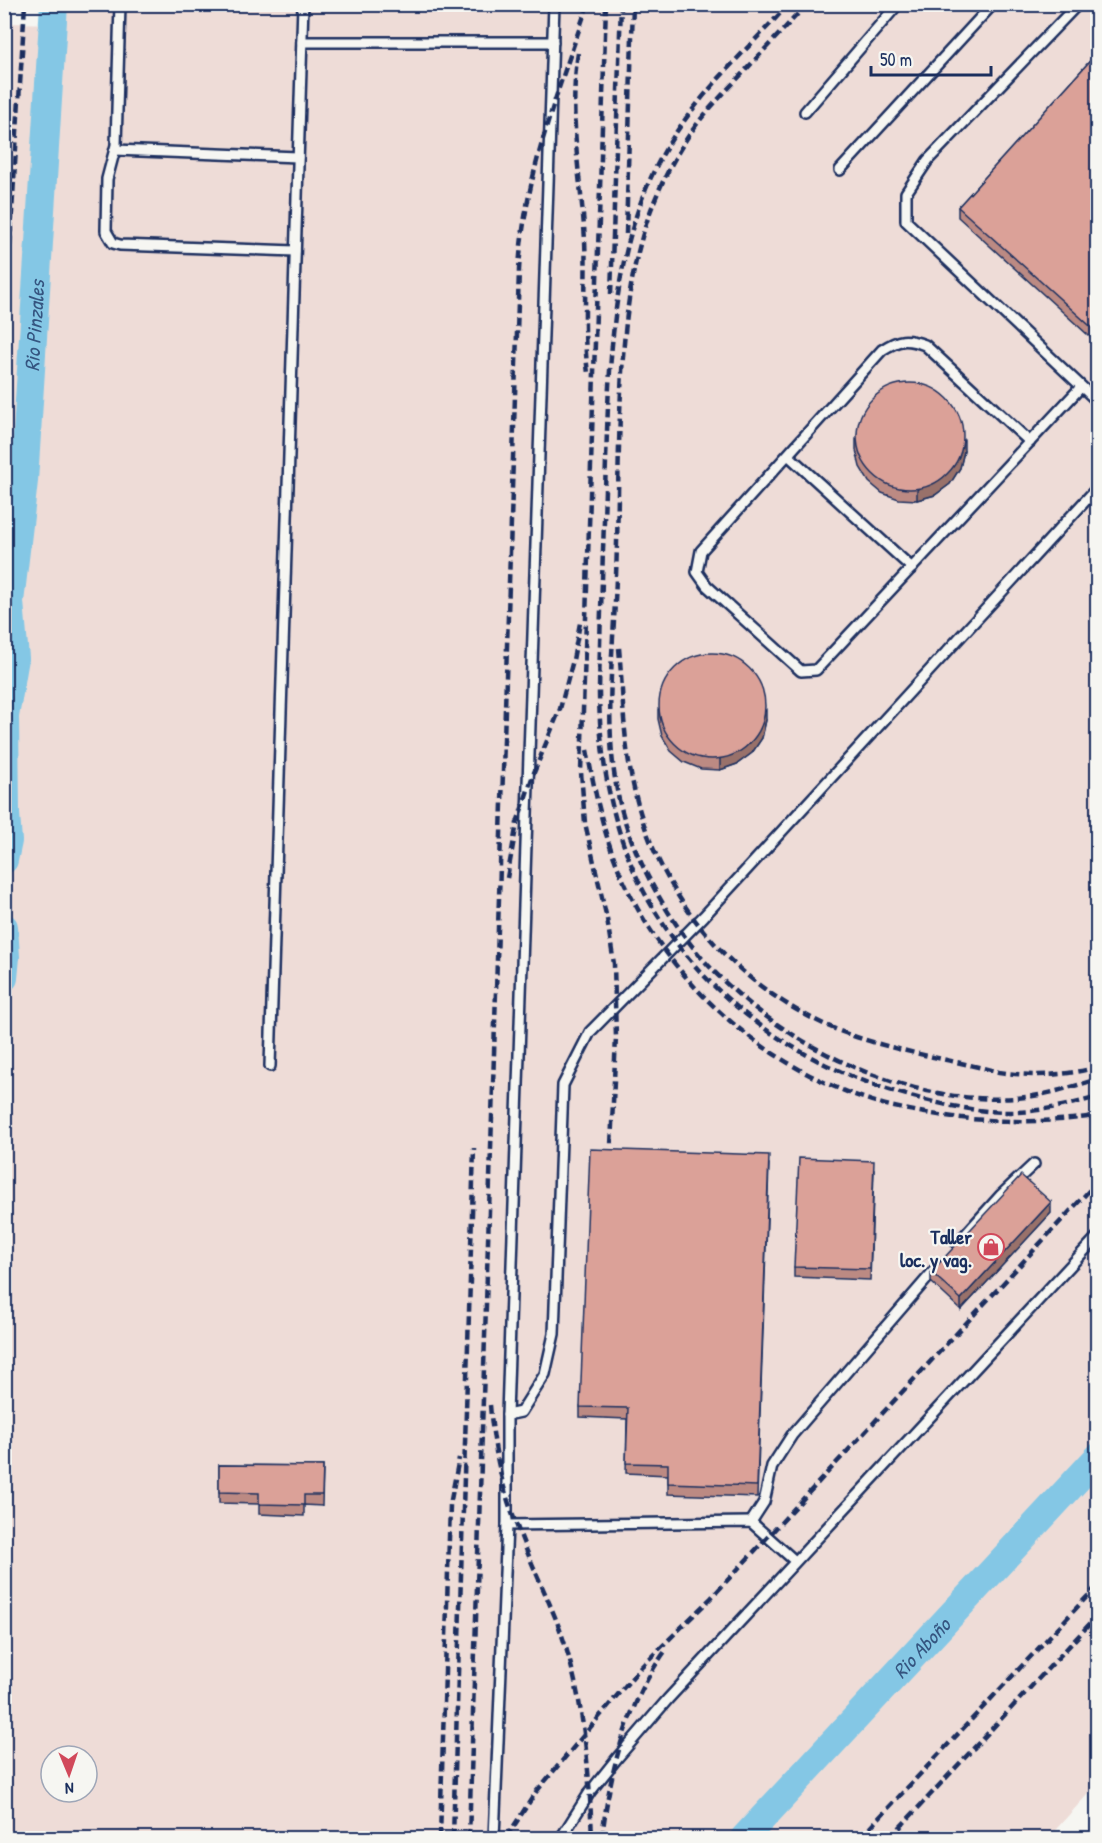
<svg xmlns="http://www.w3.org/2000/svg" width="1102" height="1843" font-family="'Patrick Hand',sans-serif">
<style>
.built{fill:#eedcd7;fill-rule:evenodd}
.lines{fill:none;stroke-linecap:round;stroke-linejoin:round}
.river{stroke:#84c7e5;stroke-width:28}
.service-casing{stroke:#1b2f5e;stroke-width:14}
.service{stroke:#f6f6f2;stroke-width:9}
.rail{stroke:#1b2f5e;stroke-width:4.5;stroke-dasharray:9 4.5;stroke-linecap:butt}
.wall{fill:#bc8a83;stroke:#1b2f5e;stroke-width:1.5}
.shaded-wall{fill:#99716a;stroke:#1b2f5e;stroke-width:1.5}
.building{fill:#dba198;stroke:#1b2f5e;stroke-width:1.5}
.labels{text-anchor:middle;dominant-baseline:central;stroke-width:4.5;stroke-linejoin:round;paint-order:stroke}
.poi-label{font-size:20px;font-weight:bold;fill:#1b2f5e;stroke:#f6f6f2;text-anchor:end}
.water-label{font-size:21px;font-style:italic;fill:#355580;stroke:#f6f6f2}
</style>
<rect width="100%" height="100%" fill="#f6f6f2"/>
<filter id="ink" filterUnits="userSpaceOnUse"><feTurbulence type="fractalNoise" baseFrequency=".0167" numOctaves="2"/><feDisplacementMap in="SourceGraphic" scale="12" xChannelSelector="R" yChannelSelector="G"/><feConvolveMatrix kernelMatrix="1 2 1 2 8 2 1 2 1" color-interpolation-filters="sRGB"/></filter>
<g filter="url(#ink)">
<!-- built -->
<path class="built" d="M 66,4 L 1097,5 L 1097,1784 L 1048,1838 L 5,1838 L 4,1567 L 8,1554 L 5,1552 L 5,23 L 64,24 ZM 51,1756 L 87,1756 L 87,1792 L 51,1792 Z"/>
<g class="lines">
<!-- river -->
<g class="river">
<path id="s1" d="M 4,860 L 8,841 L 6,814 L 5,716 L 15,658 L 10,602 L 24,481 L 54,4"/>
<polyline points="4,927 6,957 4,978"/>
<path id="s2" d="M 744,1838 L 1098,1457"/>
</g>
<defs>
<g id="service">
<polyline points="120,4 116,145 107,179 106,231 113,243 120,245 295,251"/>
<polyline points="1078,4 928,160 906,193 906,221 1098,402"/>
<polyline points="302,42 553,42"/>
<polyline points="805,112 898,4"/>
<polyline points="115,150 298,157"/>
<polyline points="840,170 993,4"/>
<path d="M 1030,442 L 925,345 C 906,338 899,339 882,350 L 701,551 L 697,572 L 707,586 L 801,671 L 816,670 C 904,576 993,481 1081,387"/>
<polyline points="788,455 912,568"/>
<polyline points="270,1066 303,4"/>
<polyline points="957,1244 1001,1195 1034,1164"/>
<polyline points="507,1415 521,1412 545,1374 554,1334 563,1085 590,1032 704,916 1098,487"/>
<polyline points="751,1522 764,1502 772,1466 792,1435 938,1266"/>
<polyline points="507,1525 751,1522 795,1561"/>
<polyline points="494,1838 507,1525 507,1415 554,4"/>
<polyline points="561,1838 590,1792 618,1757 668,1699 1098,1236"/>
</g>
</defs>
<!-- service casing -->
<use href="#service" class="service-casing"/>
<!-- service -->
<use href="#service" class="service"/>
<!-- rail -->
<g class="rail">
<polyline points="606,4 581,772 585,823 607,919 614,964 616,1037 611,1146"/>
<path d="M 789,4 C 741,56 686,105 655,169 C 608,264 609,386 605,489 C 603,557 600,625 599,693 C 600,772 616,852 660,919 C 718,1010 810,1070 914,1097 C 947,1106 983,1113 1017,1112 C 1044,1111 1072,1104 1098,1097"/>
<path d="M 807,4 C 785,28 763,51 741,75 C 726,91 710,107 697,124 C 679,148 665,175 654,202 C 627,269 623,342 620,413 C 618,467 618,521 616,576 C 614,651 602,730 620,804 C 634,860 670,923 708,965 C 784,1047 913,1110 1026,1097 C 1051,1094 1074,1086 1098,1079"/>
<path d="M 578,53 C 568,115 581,178 585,240 C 587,284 582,329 588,373"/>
<polyline points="626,234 633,4"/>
<polyline points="611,294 621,4"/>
<polyline points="4,340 25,4"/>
<path d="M 619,648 C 623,693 623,739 633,784 C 656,896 737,992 845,1033 C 894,1051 948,1059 999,1072 C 1034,1077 1064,1076 1098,1067"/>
<path d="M 587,750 C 594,787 601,824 615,860 C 659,977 769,1075 890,1106 C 916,1112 943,1116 971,1119 C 1012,1122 1057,1123 1098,1115"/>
<polyline points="507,878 517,823 533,775 560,709 573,660 580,623"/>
<path d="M 490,1405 C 493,1443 501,1485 515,1521 C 528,1557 545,1591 559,1627 C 584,1695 589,1767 592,1838"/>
<polyline points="440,1838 450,1505 459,1458"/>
<polyline points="453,1838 474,1148"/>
<path d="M 469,1838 L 519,270 C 524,178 558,91 588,4"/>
<polyline points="506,1838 536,1792 641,1667 711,1598 1098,1181"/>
<path d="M 602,1838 C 609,1774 627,1703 666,1650"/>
<polyline points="860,1838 1098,1585"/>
<polyline points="890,1838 1098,1615"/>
</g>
</g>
<!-- wall -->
<g class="wall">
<polygon points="1098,52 1098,344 958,217 958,207"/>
<polygon points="856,439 964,451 960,468 950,484 935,495 917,500 899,499 882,493 869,482 860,467 856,450"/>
<polygon points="658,709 766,720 762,738 752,753 737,764 720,770 701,769 684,762 671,751 662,736 658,719"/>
<polygon points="769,1165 757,1497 668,1494 668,1475 626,1473 627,1419 580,1417 580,1407"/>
<polygon points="874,1171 870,1280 794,1277 794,1267"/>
<polygon points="1051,1213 961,1310 931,1282 931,1272"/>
<polygon points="219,1465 323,1466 322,1506 304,1505 304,1516 259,1514 259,1504 219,1503"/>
</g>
<!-- shaded-wall -->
<g class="shaded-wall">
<polygon points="964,440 964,451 960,468 950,484 935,495 917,500 917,490"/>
<polygon points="766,710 766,720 762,738 752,753 737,764 720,770 720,759"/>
<polygon points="1051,1202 1051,1213 961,1310 961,1299"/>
</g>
<!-- building -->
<g class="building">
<polygon points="1098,52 1098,333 958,207"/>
<circle cx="910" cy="436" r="53"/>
<circle cx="712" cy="706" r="53"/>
<polygon points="590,1149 769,1155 757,1486 668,1483 668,1464 626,1463 628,1408 580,1407"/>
<polygon points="799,1158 874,1161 870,1269 794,1267"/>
<polygon points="1021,1175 1051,1202 961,1299 931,1272"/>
<polygon points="219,1465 323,1466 322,1495 304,1495 304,1505 259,1504 259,1493 219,1492"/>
</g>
</g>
<!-- icons -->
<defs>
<symbol id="shop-ring" viewBox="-11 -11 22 22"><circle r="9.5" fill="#f6f6f2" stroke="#d1495b" stroke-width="1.5"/><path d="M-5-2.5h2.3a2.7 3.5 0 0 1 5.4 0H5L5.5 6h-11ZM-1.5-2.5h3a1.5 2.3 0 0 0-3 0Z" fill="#d1495b"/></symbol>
</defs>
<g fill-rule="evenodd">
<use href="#shop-ring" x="976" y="1232" width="30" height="30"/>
</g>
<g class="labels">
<!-- poi labels -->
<g class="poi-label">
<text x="972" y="1236">Taller<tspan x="972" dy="23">loc. y vag.</tspan></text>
</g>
<!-- water labels -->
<g class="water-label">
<text stroke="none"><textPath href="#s1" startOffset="537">Rio Pinzales</textPath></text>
<text stroke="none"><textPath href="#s2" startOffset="260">Rio Aboño</textPath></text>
</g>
</g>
<!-- margin -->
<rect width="1102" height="1843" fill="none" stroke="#f6f6f2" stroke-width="24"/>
<rect x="12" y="12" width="1078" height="1819" fill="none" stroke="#1b2f5e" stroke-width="2" filter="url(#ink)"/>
<!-- north arrow -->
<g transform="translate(69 1774) rotate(178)"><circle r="28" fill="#f6f6f2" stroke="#9ea6b7" stroke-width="1.5"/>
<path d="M0-4.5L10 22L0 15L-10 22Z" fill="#d1495b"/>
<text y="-9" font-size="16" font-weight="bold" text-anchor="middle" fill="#1b2f5e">N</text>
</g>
<!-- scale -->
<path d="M871 66v9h120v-9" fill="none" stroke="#1b2f5e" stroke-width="3"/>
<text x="880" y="66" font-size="18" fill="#1b2f5e" stroke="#f6f6f2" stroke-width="4.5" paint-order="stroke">50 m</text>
</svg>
